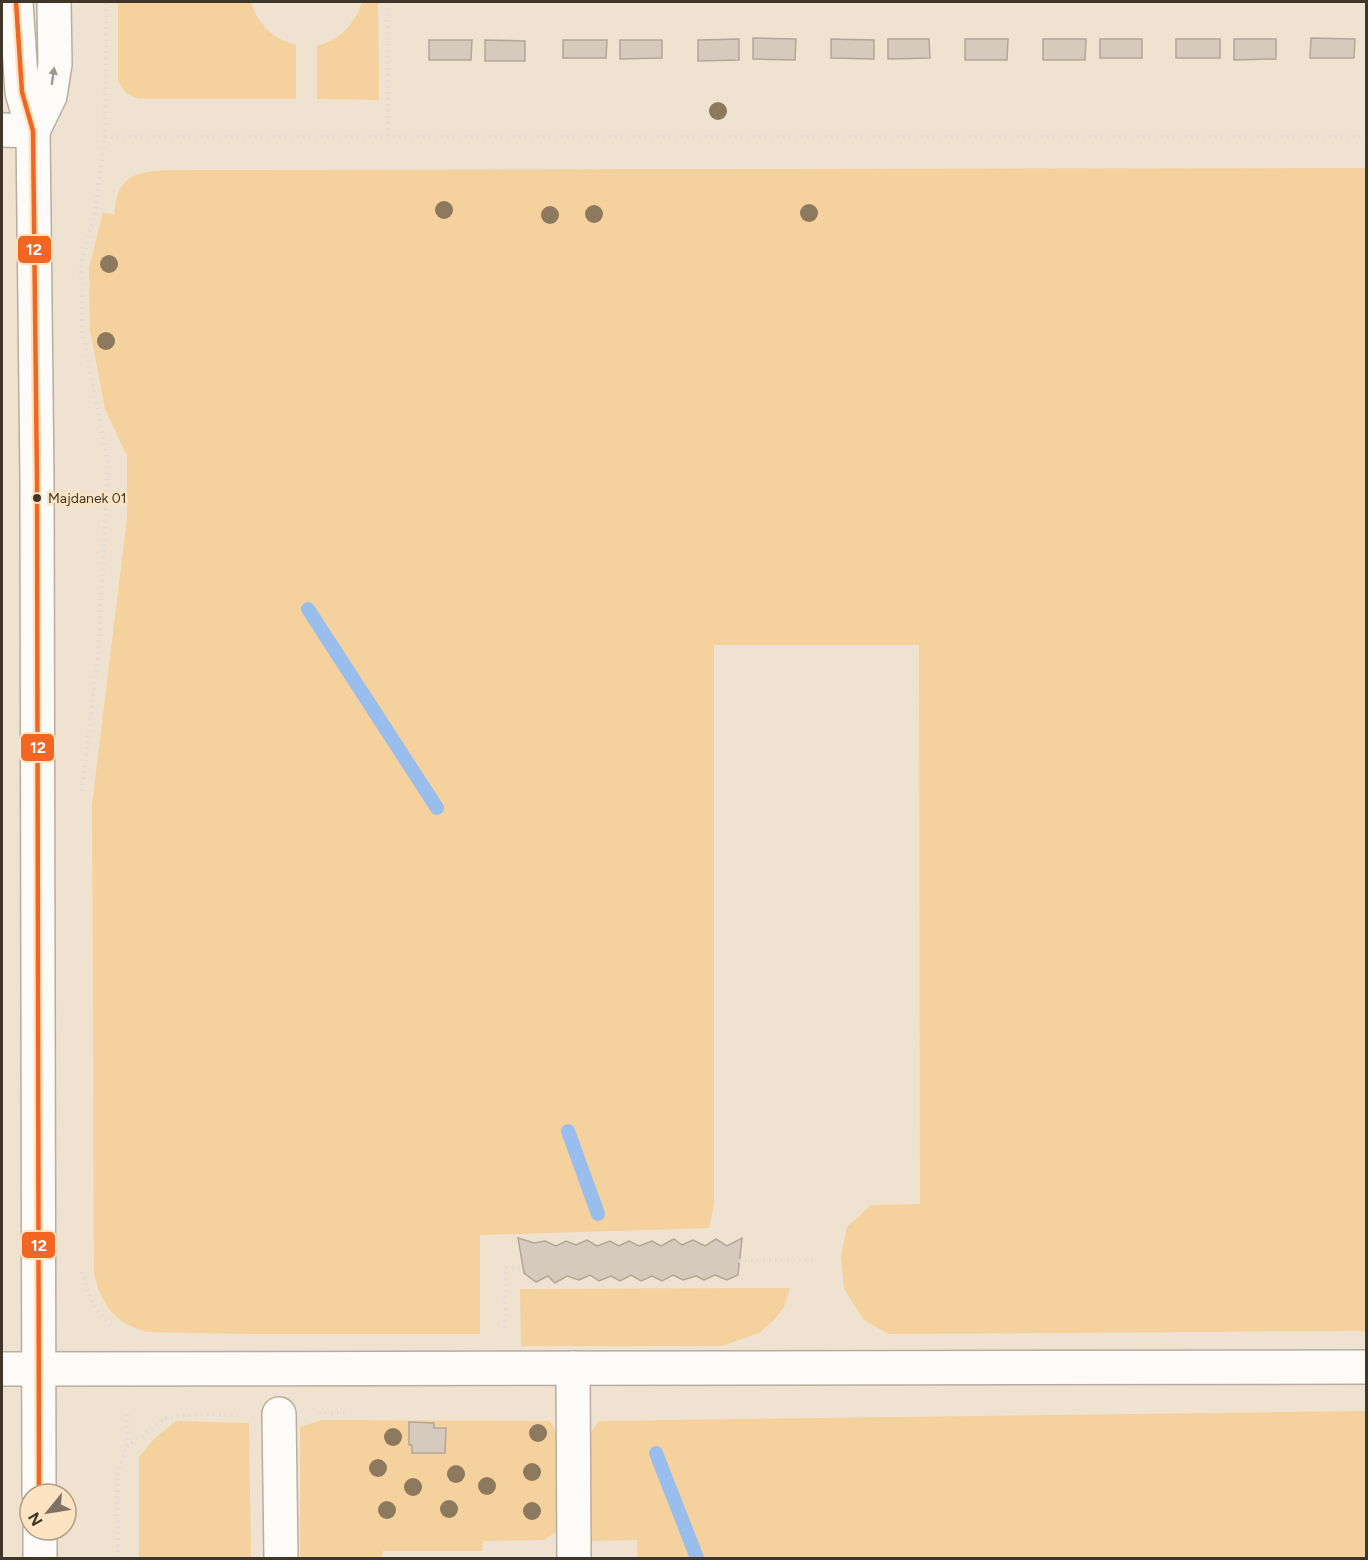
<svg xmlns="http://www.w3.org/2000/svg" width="1368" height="1560" font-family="Figtree,sans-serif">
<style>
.green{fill:#f5d19d}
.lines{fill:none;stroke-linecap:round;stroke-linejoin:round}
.stream{stroke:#99bdec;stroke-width:14}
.building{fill:#d5cabc;stroke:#b1a799;stroke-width:1.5}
.minor-casing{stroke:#b7ada0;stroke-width:36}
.path{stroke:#e0dbd6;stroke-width:4;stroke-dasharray:1.5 4.5;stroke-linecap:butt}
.minor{stroke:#fdfbf8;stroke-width:33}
.bus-1-casing{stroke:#fce4c3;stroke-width:9}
.bus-1{stroke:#f26522;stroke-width:4.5}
.tree{fill:#8d7a5e}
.oneway{fill:#9e9890}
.bus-dot{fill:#3f3529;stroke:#fce4c3;stroke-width:2}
.labels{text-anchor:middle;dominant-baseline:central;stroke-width:5;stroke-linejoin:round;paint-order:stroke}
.bus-label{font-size:14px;fill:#3f3529;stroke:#fce4c3;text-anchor:start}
.line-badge{stroke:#fce4c3;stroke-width:2}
.badge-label{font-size:16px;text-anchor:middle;font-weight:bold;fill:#fff}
</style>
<rect width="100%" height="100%" fill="#efe2d0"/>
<!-- green -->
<g class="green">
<path d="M 118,2 L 251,2 C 258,25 273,39 296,45 L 296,99 L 139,99 L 126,93 L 118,81 Z"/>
<path d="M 362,2 L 378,2 L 379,100 L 317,99 L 317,46 C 340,40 355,24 362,2 Z"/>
<path d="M 1366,168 L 1366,1331 L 888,1334 L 864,1320 L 844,1289 L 841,1255 L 847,1227 L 871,1205 L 920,1204 L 919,645 L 714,645 L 714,1204 L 709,1228 L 480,1235 L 480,1334 L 249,1334 L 148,1332 C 116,1325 101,1304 94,1274 L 92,805 L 127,518 L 127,456 L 105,409 L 90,330 L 89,268 L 103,212 L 114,215 C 115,207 116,198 119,191 C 129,166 168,171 189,170 Z"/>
<polygon points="790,1288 784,1307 774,1320 759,1333 722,1346 521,1346 520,1289"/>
<polygon points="1366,1411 1366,1558 638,1558 637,1540 590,1541 591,1432 599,1421"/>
<polygon points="322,1420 550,1421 556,1431 559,1530 544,1540 483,1541 482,1551 383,1551 382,1558 300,1558 300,1427"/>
<polygon points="176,1421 249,1423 251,1558 139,1558 139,1457 155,1438"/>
</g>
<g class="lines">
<!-- stream -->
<g class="stream">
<polyline points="308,609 437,808"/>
<polyline points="568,1131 598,1214"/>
<polyline points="656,1453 697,1558"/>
</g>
</g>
<!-- building -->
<g class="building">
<polygon points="753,38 796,39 795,60 753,59"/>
<polygon points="1311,38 1355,39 1354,58 1310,58"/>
<polygon points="739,39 739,60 698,61 698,40"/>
<polygon points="831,39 874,40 874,59 831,58"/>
<polygon points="888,39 929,39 930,58 888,59"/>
<polygon points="965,39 1008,39 1007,60 965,60"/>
<polygon points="1043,39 1086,39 1085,60 1043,60"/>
<rect x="1100" y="39" width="42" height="19"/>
<rect x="1176" y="39" width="44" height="19"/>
<polygon points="1234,39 1276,39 1276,59 1234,60"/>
<polygon points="429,40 472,40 471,60 429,60"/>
<polygon points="485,40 525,41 525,61 485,61"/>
<polygon points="563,40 607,40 606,58 563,58"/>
<polygon points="620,40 662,40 662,58 620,59"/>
<polygon points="518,1238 534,1243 545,1241 556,1246 566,1241 576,1245 587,1240 597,1246 610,1241 619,1246 629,1241 639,1246 652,1241 661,1246 674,1239 682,1245 693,1240 705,1246 716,1239 727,1246 742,1238 738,1275 727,1280 715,1275 704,1280 696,1276 683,1280 673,1275 662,1281 652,1276 641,1281 631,1275 620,1281 611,1276 599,1281 590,1275 579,1280 567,1276 555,1283 548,1276 536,1282 524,1273"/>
<polygon points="409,1422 434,1423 434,1428 446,1428 445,1453 412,1453 412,1445 409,1445"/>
</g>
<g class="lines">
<defs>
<g id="minor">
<polyline points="16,2 22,92 33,131 37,481 39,1494"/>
<polyline points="2,130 33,131"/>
<polyline points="33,131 50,96 55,64 54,2"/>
<polyline points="573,1368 574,1558"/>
<polyline points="2,1369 1366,1367"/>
<polyline points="279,1414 281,1558"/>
<polyline points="40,1530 40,1558"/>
</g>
</defs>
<!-- minor casing -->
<use href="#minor" class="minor-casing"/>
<!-- path -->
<g class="path">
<polyline points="387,2 388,137"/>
<polyline points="105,137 1366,137"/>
<polyline points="82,791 99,644 108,462 82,331 81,268 95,211 105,137 106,2"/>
<polyline points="739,1261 813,1260"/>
<path d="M 82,1272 C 88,1294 94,1313 113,1326"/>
<polyline points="505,1328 506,1268 523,1267"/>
<polyline points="319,1413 347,1413"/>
<polyline points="127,1447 165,1418 205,1414 239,1415"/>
<polyline points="118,1558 117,1474 127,1447 127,1411"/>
</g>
<!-- minor -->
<use href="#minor" class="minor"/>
<defs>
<polyline id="bus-1" points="16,2 22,92 33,131 37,481 39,1494"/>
</defs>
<!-- bus-1 casing -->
<use href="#bus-1" class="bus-1-casing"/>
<!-- bus-1 -->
<use href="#bus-1" class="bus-1"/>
</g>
<!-- trees -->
<g class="tree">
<circle cx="718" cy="111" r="9"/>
<circle cx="444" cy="210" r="9"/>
<circle cx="809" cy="213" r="9"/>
<circle cx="594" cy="214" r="9"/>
<circle cx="550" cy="215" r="9"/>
<circle cx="109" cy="264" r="9"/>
<circle cx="106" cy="341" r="9"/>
<circle cx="538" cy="1433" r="9"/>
<circle cx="393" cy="1437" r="9"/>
<circle cx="378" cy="1468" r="9"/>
<circle cx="532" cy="1472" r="9"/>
<circle cx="456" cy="1474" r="9"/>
<circle cx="487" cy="1486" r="9"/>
<circle cx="413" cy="1487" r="9"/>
<circle cx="449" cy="1509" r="9"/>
<circle cx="387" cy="1510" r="9"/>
<circle cx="532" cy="1511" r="9"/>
</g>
<!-- one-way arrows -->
<defs><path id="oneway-solid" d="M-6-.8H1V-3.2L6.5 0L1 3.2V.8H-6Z" transform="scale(1.5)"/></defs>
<use class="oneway" href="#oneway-solid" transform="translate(53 76) rotate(-82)"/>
<!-- markers -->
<circle class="bus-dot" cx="37" cy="498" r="5"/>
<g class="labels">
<!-- bus labels -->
<g class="bus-label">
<text x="48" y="498">Majdanek 01</text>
</g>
</g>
<g class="line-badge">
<rect x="17" y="235" width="35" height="29" rx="6" fill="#f26522"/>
<rect x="20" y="733" width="35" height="29" rx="6" fill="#f26522"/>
<rect x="21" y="1231" width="35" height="28" rx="6" fill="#f26522"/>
</g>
<g class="badge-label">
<text x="34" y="255">12</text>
<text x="38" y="753">12</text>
<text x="39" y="1251">12</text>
</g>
<!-- border -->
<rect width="1368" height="1560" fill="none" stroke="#3f3529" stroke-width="6"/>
<!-- north arrow -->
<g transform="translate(48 1512) rotate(240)"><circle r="28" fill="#fce4c3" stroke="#b09e85" stroke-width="1.5"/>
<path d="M0-4.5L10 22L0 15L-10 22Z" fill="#7d7263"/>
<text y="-9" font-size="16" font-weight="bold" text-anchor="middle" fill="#3f3529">N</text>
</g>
</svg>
